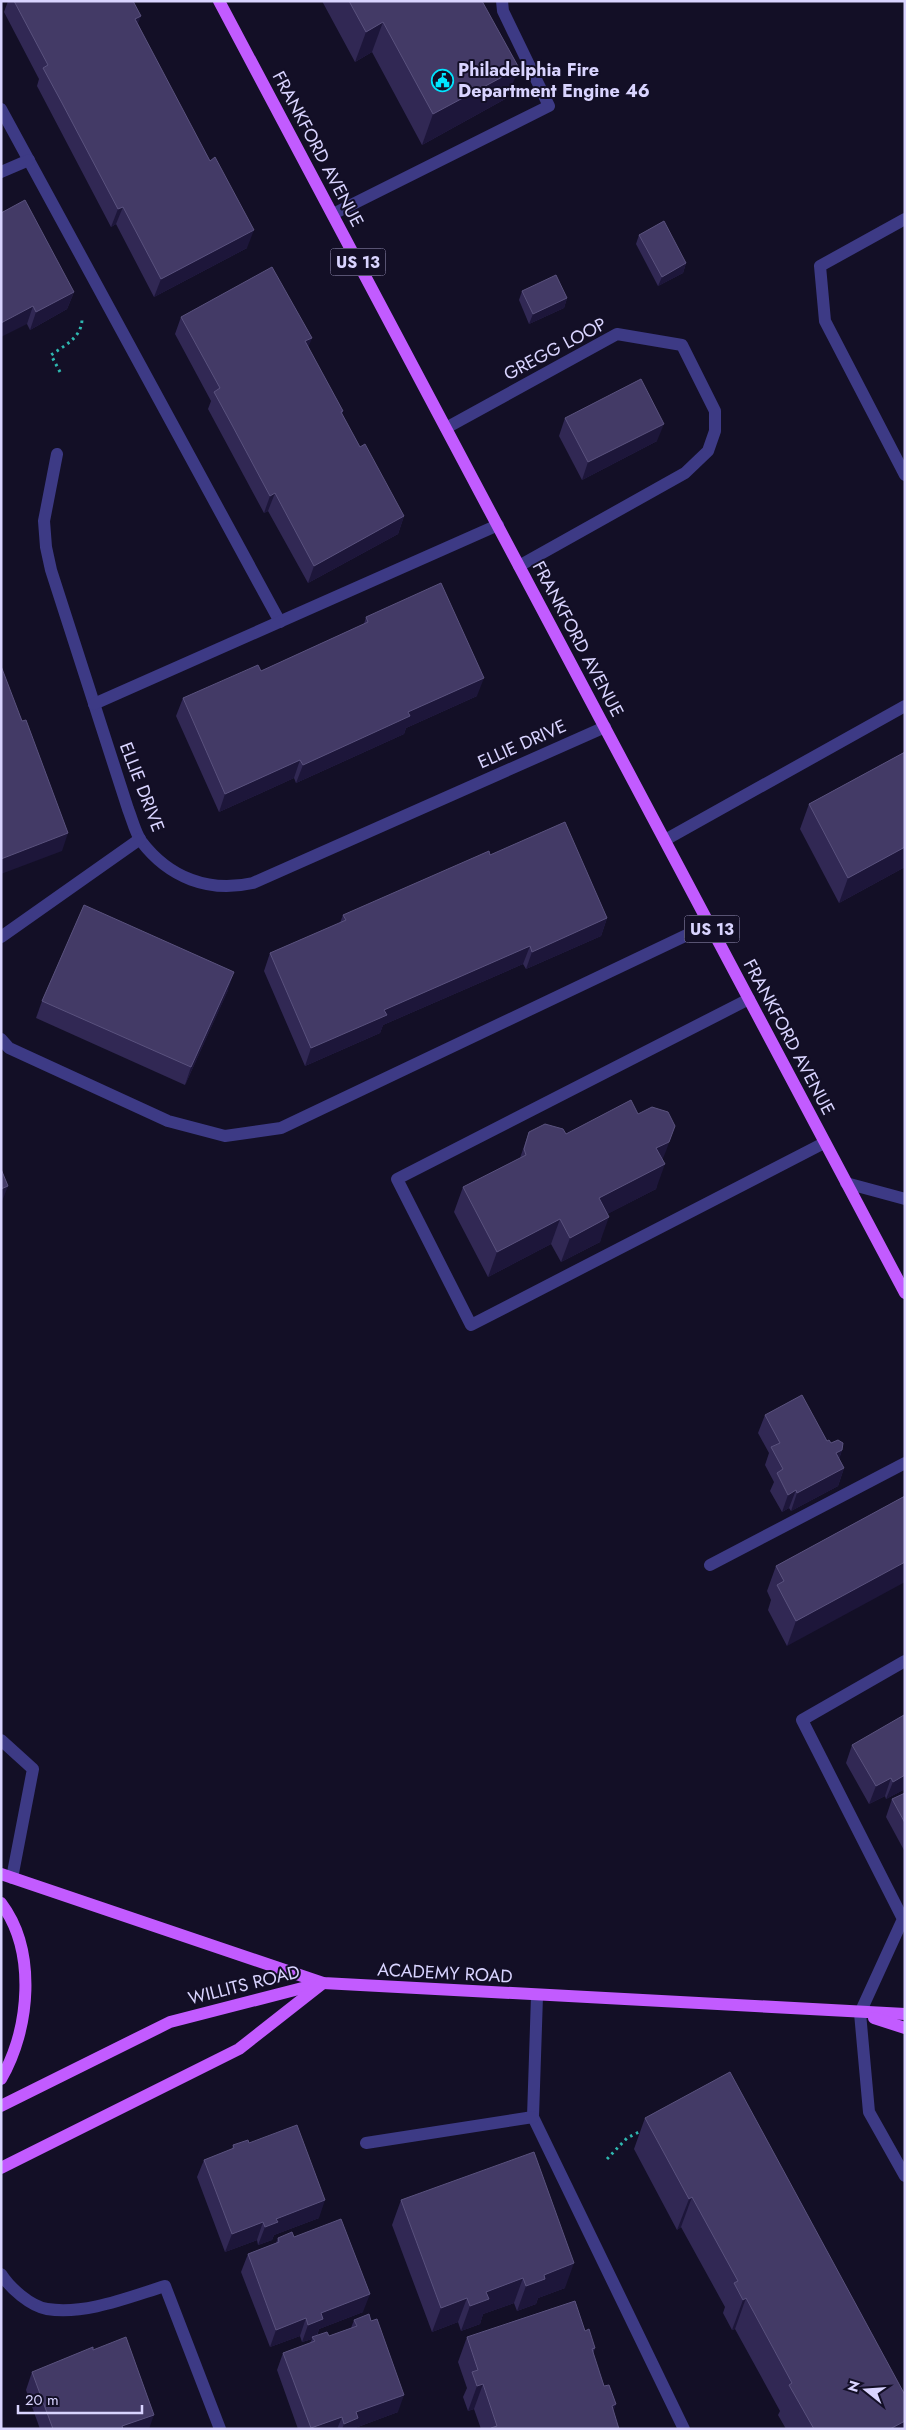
<svg xmlns="http://www.w3.org/2000/svg" width="906" height="2430" font-family="Jost,sans-serif">
<style>
.lines{fill:none;stroke-linecap:round;stroke-linejoin:round}
.path{stroke:#2fb8b0;stroke-width:3;stroke-dasharray:2.5 4;stroke-linecap:butt}
.minor{stroke:#3d3a85;stroke-width:12}
.major{stroke:#c25bff;stroke-width:12}
.wall{fill:#312854}
.shaded-wall{fill:#1d163a}
.building{fill:#433a66;stroke:#5a527e}
.labels{text-anchor:middle;dominant-baseline:central;stroke-width:4;stroke-linejoin:round;paint-order:stroke}
.shield{fill:#130f26;stroke:#9e99be;stroke-width:1}
.shield-label{font-size:16px;font-weight:bold;fill:#d9d4ff}
.poi-label{font-size:18px;font-weight:bold;fill:#d9d4ff;stroke:#130f26;text-anchor:start}
.street-label{font-size:18px;fill:#d9d4ff;stroke:#130f26}
</style>
<rect width="100%" height="100%" fill="#130f26"/>
<g class="lines">
<!-- path -->
<g class="path">
<path d="M 60,372 L 51,355 C 65,345 81,338 82,320"/>
<polyline points="607,2159 627,2138 643,2130"/>
</g>
<!-- minor -->
<g class="minor">
<polyline points="1,109 280,622"/>
<polyline points="1,172 29,160"/>
<polyline points="333,214 549,106 503,11 502,1"/>
<polyline points="905,219 820,266 825,321 905,475"/>
<polyline points="446,428 617,334 682,345 715,411 715,431 708,451 685,473 519,566"/>
<path d="M 57,454 L 44,521 L 46,547 L 51,570 L 128,809 C 132,819 135,832 141,841 C 169,878 209,893 253,883 L 605,727"/>
<polyline points="94,704 498,525"/>
<polyline points="665,840 905,706"/>
<polyline points="1,937 140,839"/>
<polyline points="749,999 397,1179 471,1325 824,1143"/>
<polyline points="1,1039 9,1048 168,1121 225,1136 281,1128 710,924"/>
<polyline points="846,1183 905,1199"/>
<polyline points="710,1565 905,1463"/>
<polyline points="905,1661 802,1720 903,1919 860,2013 869,2112 905,2176"/>
<polyline points="1,1740 33,1769 12,1878"/>
<polyline points="537,1996 533,2117 684,2429"/>
<polyline points="366,2143 533,2117"/>
<path d="M 1,2274 C 10,2288 30,2306 47,2309 C 86,2315 129,2297 165,2286 L 220,2429"/>
</g>
<!-- major -->
<g class="major">
<polyline points="219,1 905,1293"/>
<polyline points="1,1874 323,1983 905,2014"/>
<path d="M 1,1903 C 37,1951 30,2029 1,2079"/>
<polyline points="874,2018 905,2028"/>
<polyline points="1,2106 170,2022 318,1984"/>
<polyline points="1,2168 239,2049 323,1983"/>
</g>
</g>
<!-- wall -->
<g class="wall">
<polygon points="8,1 133,1 138,24 247,248 154,297 116,224 111,227 37,86 39,79 4,12"/>
<polygon points="322,1 482,1 507,98 422,145 372,52 355,62"/>
<polygon points="1,213 74,292 67,309 30,330 27,324"/>
<polygon points="639,235 686,263 683,273 658,286 636,244"/>
<polygon points="522,291 567,298 564,308 529,324 519,300"/>
<polygon points="181,317 308,347 343,411 342,414 360,447 404,516 398,534 308,583 268,511 264,513 208,409 211,401 175,334"/>
<polygon points="565,418 657,441 582,480 559,436"/>
<polygon points="366,617 477,696 406,728 404,734 296,783 294,778 219,812 176,716 183,698 261,671 364,624"/>
<polygon points="905,752 905,867 839,903 800,829 809,804"/>
<polygon points="490,855 607,918 601,936 526,969 523,964 383,1025 380,1033 305,1066 264,971 270,953 340,923 343,915"/>
<polygon points="228,990 185,1085 36,1018 42,1001"/>
<polygon points="638,1114 663,1160 656,1189 607,1214 600,1242 561,1262 551,1244 488,1277 454,1212 463,1187 520,1158 529,1132 566,1134"/>
<polygon points="765,1415 827,1441 842,1450 839,1459 844,1468 838,1486 791,1511 789,1508 782,1512 770,1491 774,1482 765,1465 769,1453 758,1433"/>
<polygon points="905,1496 787,1646 768,1610 771,1600 767,1591 776,1566"/>
<polygon points="852,1745 905,1789 886,1799 885,1796 869,1804 846,1763"/>
<polygon points="905,1793 905,1852 886,1817 892,1799"/>
<polygon points="645,2118 905,2429 786,2429 778,2415 780,2411 735,2329 732,2330 723,2313 725,2307 681,2227 677,2230 634,2149"/>
<polygon points="249,2143 319,2218 274,2235 272,2240 258,2245 257,2240 225,2252 197,2177 204,2160 232,2149 233,2145"/>
<polygon points="401,2200 565,2288 538,2298 536,2304 517,2311 514,2303 483,2314 480,2324 461,2331 458,2322 432,2332 392,2225"/>
<polygon points="294,2237 363,2312 319,2329 317,2336 329,2336 351,2328 354,2320 398,2412 355,2428 355,2429 298,2429 277,2370 283,2353 310,2343 312,2339 302,2342 300,2336 270,2347 241,2272 248,2254 276,2243 278,2238"/>
<polygon points="585,2331 595,2348 593,2354 604,2386 616,2404 613,2411 619,2429 481,2429 474,2409 468,2411 463,2397 467,2388 458,2362 467,2337"/>
<polygon points="93,2350 149,2429 40,2429 26,2390 32,2372"/>
</g>
<!-- shaded-wall -->
<g class="shaded-wall">
<polygon points="141,16 134,34 135,19"/>
<polygon points="383,22 372,52 355,62 366,32"/>
<polygon points="519,68 507,98 422,145 433,114"/>
<polygon points="123,207 116,224 111,227 118,209"/>
<polygon points="254,230 247,248 154,297 161,279"/>
<polygon points="686,263 683,273 658,286 662,277"/>
<polygon points="74,292 67,309 30,330 36,312"/>
<polygon points="567,298 564,308 529,324 533,314"/>
<polygon points="33,306 27,324 1,337 1,323"/>
<polygon points="312,338 305,356 305,341"/>
<polygon points="664,424 657,441 582,480 588,462"/>
<polygon points="275,493 268,511 264,513 270,496"/>
<polygon points="404,516 398,534 308,583 314,566"/>
<polygon points="484,678 477,696 406,728 404,734 296,783 303,765 408,712"/>
<polygon points="300,760 294,778 219,812 225,794"/>
<polygon points="68,833 62,851 1,874 1,859"/>
<polygon points="905,847 905,867 839,903 848,878"/>
<polygon points="607,918 601,936 526,969 532,952"/>
<polygon points="530,946 523,964 383,1025 380,1033 305,1066 311,1048 384,1010"/>
<polygon points="234,972 228,990 185,1085 191,1067"/>
<polygon points="675,1126 666,1151 660,1166 656,1148"/>
<polygon points="665,1164 656,1189 590,1223 599,1198"/>
<polygon points="8,1186 1,1204 1,1189"/>
<polygon points="609,1217 600,1242 561,1262 570,1238"/>
<polygon points="560,1219 551,1244 488,1277 497,1252"/>
<polygon points="842,1450 836,1468 836,1453"/>
<polygon points="844,1468 838,1486 791,1511 797,1493"/>
<polygon points="796,1490 789,1508 782,1512 788,1495"/>
<polygon points="905,1562 905,1582 787,1646 796,1621"/>
<polygon points="905,1775 905,1789 886,1799 893,1782"/>
<polygon points="891,1778 885,1796 869,1804 876,1786"/>
<polygon points="692,2197 681,2227 677,2230 689,2199"/>
<polygon points="325,2200 319,2218 274,2235 272,2240 258,2245 265,2227 276,2219"/>
<polygon points="263,2222 257,2240 225,2252 232,2234"/>
<polygon points="574,2263 565,2288 538,2298 536,2304 517,2311 526,2286 544,2275"/>
<polygon points="523,2278 514,2303 483,2314 480,2324 461,2331 470,2306 486,2292"/>
<polygon points="370,2294 363,2312 319,2329 316,2337 312,2337 312,2339 302,2342 308,2325 321,2313"/>
<polygon points="467,2298 458,2322 432,2332 441,2308"/>
<polygon points="746,2298 735,2329 732,2330 743,2300"/>
<polygon points="306,2318 300,2336 270,2347 276,2330"/>
<polygon points="483,2384 474,2409 468,2411 477,2386"/>
<polygon points="404,2395 398,2412 355,2428 355,2429 342,2429 344,2424 356,2412"/>
<polygon points="616,2404 607,2429 612,2406"/>
<polygon points="154,2415 149,2429 121,2429 122,2426"/>
<polygon points="342,2417 337,2429 311,2429 311,2428"/>
<polygon points="905,2421 905,2429 890,2429"/>
</g>
<!-- building -->
<g class="building">
<polygon points="14,1 133,1 141,16 135,19 210,161 215,157 254,230 161,279 123,207 118,209 62,103 43,68 48,65"/>
<polygon points="349,1 482,1 519,68 433,114 383,22 366,32"/>
<polygon points="25,200 74,292 36,312 33,306 1,323 1,213"/>
<polygon points="664,221 686,263 662,277 639,235"/>
<polygon points="272,267 312,338 305,341 343,411 341,412 360,447 365,444 404,516 314,566 275,493 270,496 232,425 214,392 220,388 181,317"/>
<polygon points="556,275 567,298 533,314 522,291"/>
<polygon points="641,379 664,424 588,462 565,418"/>
<polygon points="441,583 484,678 408,712 410,716 303,765 300,760 225,794 183,698 258,665 261,671 368,622 366,617"/>
<polygon points="1,666 22,721 26,720 68,833 1,859"/>
<polygon points="905,752 905,847 848,878 809,804"/>
<polygon points="565,822 607,918 532,952 530,946 384,1010 387,1015 311,1048 270,953 346,920 343,915 489,851 490,855"/>
<polygon points="84,905 234,972 191,1067 42,1001"/>
<polygon points="631,1100 638,1114 652,1107 668,1112 675,1126 669,1142 656,1148 665,1164 599,1198 609,1217 570,1238 560,1219 497,1252 463,1187 526,1155 524,1149 529,1132 545,1124 563,1129 566,1134"/>
<polygon points="1,1169 8,1186 1,1189"/>
<polygon points="802,1395 827,1441 829,1440 831,1443 838,1440 843,1443 842,1450 836,1453 844,1468 797,1493 796,1490 788,1495 777,1473 783,1469 771,1447 780,1443 765,1415"/>
<polygon points="905,1496 905,1562 796,1621 777,1585 784,1581 776,1566"/>
<polygon points="904,1715 905,1775 893,1782 891,1778 876,1786 852,1745"/>
<polygon points="905,1793 905,1823 892,1799"/>
<polygon points="730,2072 905,2395 905,2421 890,2429 814,2429 789,2385 792,2383 746,2298 743,2300 734,2283 738,2281 692,2197 689,2199 645,2118"/>
<polygon points="297,2125 325,2200 276,2219 278,2222 265,2227 263,2222 232,2234 204,2160 234,2148 233,2145 248,2140 249,2143"/>
<polygon points="534,2152 574,2263 544,2275 545,2279 526,2286 523,2278 486,2292 489,2299 470,2306 467,2298 441,2308 401,2200"/>
<polygon points="341,2219 370,2294 321,2313 323,2319 308,2325 306,2318 276,2330 248,2254 279,2242 278,2238 292,2232 294,2237"/>
<polygon points="575,2301 585,2331 589,2329 595,2348 592,2349 604,2386 609,2385 616,2404 612,2406 619,2429 491,2429 491,2428 497,2426 483,2384 477,2386 472,2372 478,2370 467,2337"/>
<polygon points="369,2314 371,2321 377,2319 404,2395 356,2412 358,2418 344,2424 342,2417 311,2428 283,2353 315,2341 312,2337 327,2332 329,2336 357,2326 354,2320"/>
<polygon points="126,2337 154,2415 122,2426 123,2429 53,2429 32,2372 93,2347 93,2350"/>
</g>
<!-- icons -->
<defs>
<symbol id="civic-ring" viewBox="-11 -11 22 22"><circle r="9.5" fill="#130f26" stroke="#00e5ff" stroke-width="1.5"/><path d="M-.6-6.5H3V-4.5H.6V-3L4-1V1h2V6H-6V1h2V-1L-.6-3ZM-1.2 2.5V6h2.4V2.5Z" fill="#00e5ff"/></symbol>
</defs>
<g fill-rule="evenodd">
<use href="#civic-ring" x="430" y="68" width="25" height="25"/>
</g>
<g class="labels">
<!-- shield labels -->
<g class="shield">
<rect x="330.5" y="248.5" width="55" height="27" rx="4"/>
<rect x="684.5" y="915.5" width="55" height="27" rx="4"/>
</g>
<g class="shield-label">
<text x="358" y="262">US 13</text>
<text x="712" y="929">US 13</text>
</g>
<!-- poi labels -->
<g class="poi-label">
<text x="458" y="70">Philadelphia Fire<tspan x="458" dy="21">Department Engine 46</tspan></text>
</g>
<!-- street labels -->
<g class="street-label">
<text transform="translate(318 149) rotate(62)">FRANKFORD AVENUE</text>
<text transform="translate(555 349) rotate(-28)">GREGG LOOP</text>
<text transform="translate(578 639) rotate(62)">FRANKFORD AVENUE</text>
<text transform="translate(522 744) rotate(-24)">ELLIE DRIVE</text>
<text transform="translate(142 787) rotate(69)">ELLIE DRIVE</text>
<text transform="translate(789 1037) rotate(62)">FRANKFORD AVENUE</text>
<text transform="translate(445 1973) rotate(3)">ACADEMY ROAD</text>
<text transform="translate(244 1985) rotate(-14)">WILLITS ROAD</text>
</g>
</g>
<!-- border -->
<rect width="906" height="2430" fill="none" stroke="#d9d4ff" stroke-width="5"/>
<!-- north arrow -->
<g transform="translate(866 2390) rotate(287)" stroke="#130f26" stroke-width="4" paint-order="stroke">
<path d="M0-4L9 19L0 12L-9 19Z" fill="#d9d4ff"/>
<text y="-8" font-size="14" font-weight="bold" text-anchor="middle" fill="#d9d4ff">N</text>
</g>
<!-- scale -->
<path d="M18 2405v8h124v-8" fill="none" stroke="#d9d4ff" stroke-width="2.5"/>
<text x="25" y="2405" font-size="15" fill="#d9d4ff" stroke="#130f26" stroke-width="4" paint-order="stroke">20 m</text>
</svg>
